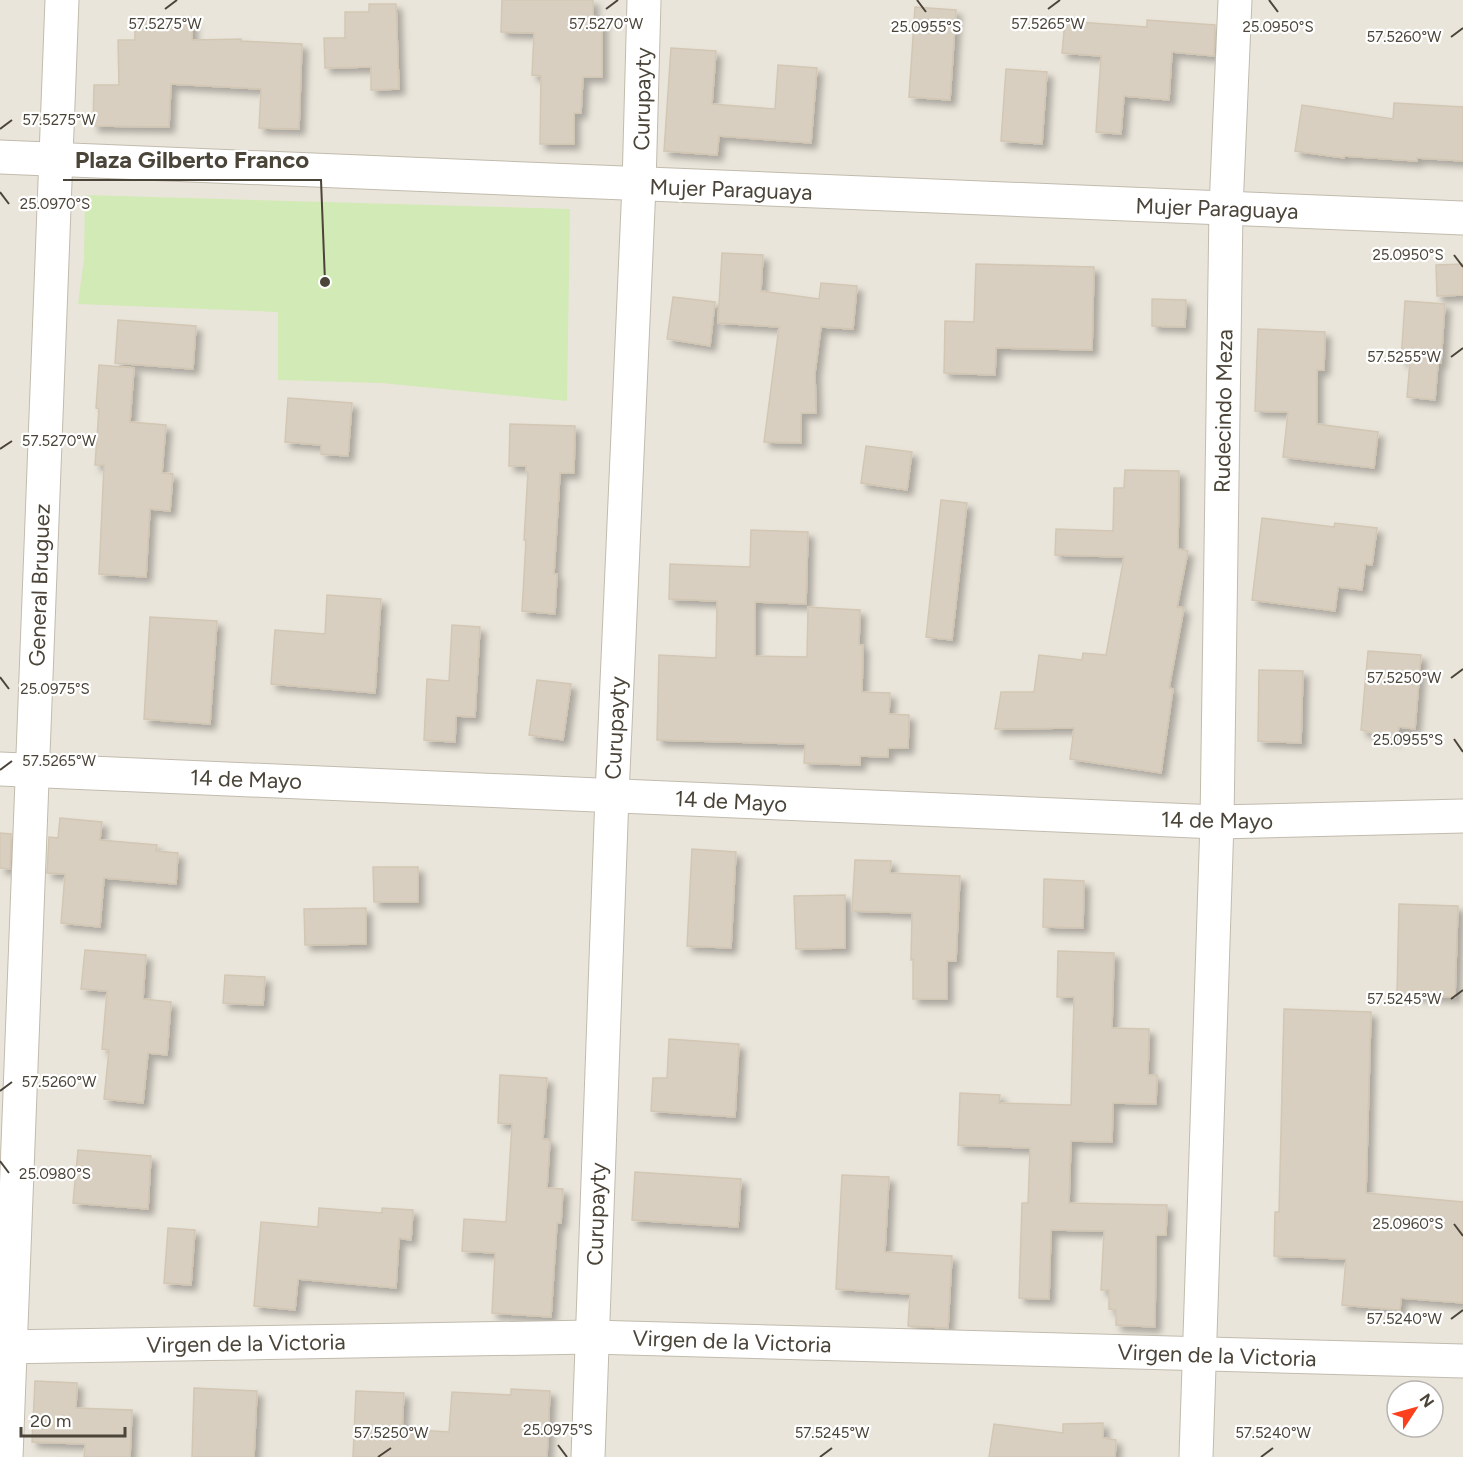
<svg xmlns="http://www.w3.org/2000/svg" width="1463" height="1457" font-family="Figtree,sans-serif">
<defs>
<filter id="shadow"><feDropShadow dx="5.5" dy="5.5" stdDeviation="3" flood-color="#0004"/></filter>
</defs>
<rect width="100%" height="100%" fill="#f6f3ec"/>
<path fill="#eae5da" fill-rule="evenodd" d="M0,0H1463V1457H0ZM1397,1391H1433V1427H1397Z"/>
<polygon fill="#d2eab5" points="85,195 570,209 567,401 381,383 278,380 278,312 78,304 84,259"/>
<g fill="#d8cfc1" stroke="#d3c7b4" stroke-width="1.5" filter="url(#shadow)">
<polygon points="502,0 593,0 593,17 602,17 602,77 583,77 581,113 574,113 574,144 540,144 541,76 532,75 534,33 501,32"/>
<polygon points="369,4 396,4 399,89 371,90 371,67 325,68 324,38 345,38 345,12 369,12"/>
<polygon points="915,7 956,10 950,100 909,97"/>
<polygon points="192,18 192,40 241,39 241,41 302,44 299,129 259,128 261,89 171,84 169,127 93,126 94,85 119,85 118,40 135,40 135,19"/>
<polygon points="1147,20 1215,25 1214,56 1172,52 1169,100 1124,96 1121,134 1096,132 1101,56 1062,53 1065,21 1147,27"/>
<polygon points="671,48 716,51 712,104 775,109 778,65 817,68 811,143 719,136 717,155 664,151"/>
<polygon points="1006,69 1047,72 1042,144 1001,141"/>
<polygon points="1394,103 1463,107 1463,161 1417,158 1417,161 1344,156 1344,158 1295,151 1302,105 1393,119"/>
<polygon points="722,253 763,255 761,291 819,299 821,283 857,286 853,329 821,327 815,373 816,413 801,413 801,443 764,442 779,327 718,323"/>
<polygon points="976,264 1094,267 1092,350 996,348 995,375 944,373 945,321 974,322"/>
<polygon points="1463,264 1463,295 1437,296 1436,265"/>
<polygon points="673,297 715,302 710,346 667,339"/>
<polygon points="1152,299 1186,300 1185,327 1152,326"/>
<polygon points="1405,301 1445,304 1441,363 1438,363 1435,400 1407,397 1410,361 1401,360"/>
<polygon points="118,320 196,326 193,369 115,363"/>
<polygon points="1258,329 1325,332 1324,370 1317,370 1317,424 1378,432 1374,468 1283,457 1288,412 1255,411"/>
<polygon points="99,365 134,368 130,422 166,425 162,473 173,474 170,511 150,509 146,577 99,574 104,465 95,465 99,409 96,408"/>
<polygon points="288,398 352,403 348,456 321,454 321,445 285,442"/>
<polygon points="510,424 575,426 574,473 560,473 554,574 557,574 555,614 522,611 526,540 524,540 528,472 526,472 526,466 509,466"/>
<polygon points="866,446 912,452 907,490 861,483"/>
<polygon points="1125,470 1179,471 1178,549 1188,551 1177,607 1184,608 1169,688 1173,689 1161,773 1070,759 1074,728 995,729 1001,692 1034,692 1039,655 1082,660 1083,653 1106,655 1124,557 1055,555 1056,529 1113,531 1114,488 1124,488"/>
<polygon points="941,500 967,503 952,640 926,637"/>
<polygon points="1262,518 1334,527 1335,523 1377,528 1372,565 1365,564 1362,590 1338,587 1335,611 1252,600"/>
<polygon points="751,530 808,532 806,604 755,602 755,656 807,657 808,607 860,610 859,645 863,645 862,692 890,693 889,714 909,715 908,748 888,748 888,757 860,756 860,765 804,763 805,744 657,740 659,655 716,658 717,601 669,599 670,564 750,567"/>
<polygon points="327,595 381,599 375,693 271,684 275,630 325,634"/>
<polygon points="150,617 217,621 210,724 144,719"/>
<polygon points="452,625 480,627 475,717 456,716 455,742 424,740 427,679 449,681"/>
<polygon points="1368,651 1421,655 1415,729 1399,727 1396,739 1361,730"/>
<polygon points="1259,670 1303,671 1301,743 1258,741"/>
<polygon points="537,680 571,684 563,740 529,735"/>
<polygon points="60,818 102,822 100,840 157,845 156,851 178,853 176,884 104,878 100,927 61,923 65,874 47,873 49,837 58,838"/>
<polygon points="0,833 11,834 10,869 0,868"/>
<polygon points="692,849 736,852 731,948 687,946"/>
<polygon points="855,860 891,861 890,873 960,876 956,961 947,961 947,999 913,999 913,959 911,960 912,913 852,911"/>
<polygon points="373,867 418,867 418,902 374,902"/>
<polygon points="1044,879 1084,881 1083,928 1043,927"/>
<polygon points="845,895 845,948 796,949 794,896"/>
<polygon points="1399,904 1458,906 1455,997 1397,995"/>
<polygon points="366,908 366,944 305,945 304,909"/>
<polygon points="85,950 146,955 143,999 171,1002 167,1055 148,1053 143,1103 104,1099 109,1050 102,1049 107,991 81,989"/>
<polygon points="1058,951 1114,953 1112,1028 1149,1029 1148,1075 1157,1075 1156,1104 1113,1103 1112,1142 1071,1141 1069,1203 1167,1205 1166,1235 1156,1235 1155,1327 1116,1325 1116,1310 1109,1309 1109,1290 1101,1290 1104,1231 1051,1230 1049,1299 1019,1298 1022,1203 1028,1203 1030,1148 958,1145 960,1093 1000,1095 999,1103 1071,1105 1074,997 1057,997"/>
<polygon points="225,975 265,977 263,1005 223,1003"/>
<polygon points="1284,1009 1371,1012 1366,1193 1463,1202 1463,1303 1401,1298 1400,1310 1342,1305 1346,1259 1274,1256 1275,1212 1279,1212"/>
<polygon points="669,1039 739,1044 735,1117 651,1111 653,1078 667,1078"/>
<polygon points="500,1075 547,1078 543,1139 550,1140 547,1188 563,1189 561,1223 557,1223 551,1317 492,1313 495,1253 462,1251 464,1219 506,1222 512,1124 498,1123"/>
<polygon points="78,1150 151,1156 148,1209 73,1203"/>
<polygon points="635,1172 741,1179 738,1227 632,1220"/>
<polygon points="842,1175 889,1177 885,1252 952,1256 948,1328 908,1326 910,1294 836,1289"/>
<polygon points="319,1208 382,1213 382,1208 413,1210 411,1240 399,1238 396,1288 298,1279 295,1310 254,1306 261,1222 318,1227"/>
<polygon points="168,1228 195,1230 191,1285 164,1283"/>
<polygon points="35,1381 77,1383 76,1408 132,1410 130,1457 84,1457 85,1444 32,1442"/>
<polygon points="194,1388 257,1391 254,1457 192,1457"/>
<polygon points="511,1389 550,1391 547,1457 353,1457 356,1391 404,1393 402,1429 449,1432 452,1392 511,1395"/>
<polygon points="1103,1423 1103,1438 1116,1440 1115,1457 989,1457 994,1424 1063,1433 1063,1424"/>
</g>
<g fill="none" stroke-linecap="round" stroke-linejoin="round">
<g stroke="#c2bbae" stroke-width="35">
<g id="minor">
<polyline points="0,157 1463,218"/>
<polyline points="0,769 1217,822 1463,816"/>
<polyline points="0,1347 591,1337 1463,1361"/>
<polyline points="6,1457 62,0"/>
<polyline points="588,1457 612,795 639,185 644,0"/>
<polyline points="1196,1457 1217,822 1226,209 1235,0"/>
</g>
</g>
<use href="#minor" stroke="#fff" stroke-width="33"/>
</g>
<path fill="none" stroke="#4b4439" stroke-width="2" d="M917,0L926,12M1269,0L1278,12M165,9L177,0M606,9L618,0M1048,9L1060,0M1451,37L1463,28M0,129L12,120M0,192L9,204M1454,255L1463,267M1451,357L1463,348M0,449L12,441M0,677L9,689M1451,678L1463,669M1454,739L1463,752M0,770L12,761M1451,999L1463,990M0,1091L12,1082M0,1161L9,1173M1454,1224L1463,1236M1451,1319L1463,1310M558,1445L567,1457M378,1457L391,1448M820,1457L832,1448M1261,1457L1273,1448"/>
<g text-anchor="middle" stroke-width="4.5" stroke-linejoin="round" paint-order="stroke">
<g font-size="22" fill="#4b4439" stroke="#fff">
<text transform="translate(642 99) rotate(-89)" y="8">Curupayty</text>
<text transform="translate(731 189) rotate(2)" y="8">Mujer Paraguaya</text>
<text transform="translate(1217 208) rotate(2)" y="8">Mujer Paraguaya</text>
<text transform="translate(1223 411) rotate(-89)" y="8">Rudecindo Meza</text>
<text transform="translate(39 585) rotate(-88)" y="8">General Bruguez</text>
<text transform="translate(615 728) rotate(-87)" y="8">Curupayty</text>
<text transform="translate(246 779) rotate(2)" y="8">14 de Mayo</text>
<text transform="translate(731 801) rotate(3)" y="8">14 de Mayo</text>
<text transform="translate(1217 820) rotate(1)" y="8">14 de Mayo</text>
<text transform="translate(596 1214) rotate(-88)" y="8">Curupayty</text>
<text transform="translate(732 1341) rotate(2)" y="8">Virgen de la Victoria</text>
<text transform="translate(246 1343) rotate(-1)" y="8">Virgen de la Victoria</text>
<text transform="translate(1217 1355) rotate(2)" y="8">Virgen de la Victoria</text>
</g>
</g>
<g font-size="15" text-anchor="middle" fill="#4b4439" stroke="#fff" stroke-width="4.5" stroke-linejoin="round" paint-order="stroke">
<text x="165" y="29">57.5275°W</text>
<text x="606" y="29">57.5270°W</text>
<text x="1048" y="29">57.5265°W</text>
<text x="926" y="32">25.0955°S</text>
<text x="1278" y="32">25.0950°S</text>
<text x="1404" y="42">57.5260°W</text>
<text x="59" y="125">57.5275°W</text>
<text x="55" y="209">25.0970°S</text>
<text x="1408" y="260">25.0950°S</text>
<text x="1404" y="362">57.5255°W</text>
<text x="59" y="446">57.5270°W</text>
<text x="1404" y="683">57.5250°W</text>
<text x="55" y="694">25.0975°S</text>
<text x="1408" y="745">25.0955°S</text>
<text x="59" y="766">57.5265°W</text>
<text x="1404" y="1004">57.5245°W</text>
<text x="59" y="1087">57.5260°W</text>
<text x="55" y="1179">25.0980°S</text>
<text x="1408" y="1229">25.0960°S</text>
<text x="1404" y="1324">57.5240°W</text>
<text x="558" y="1435">25.0975°S</text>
<text x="391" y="1438">57.5250°W</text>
<text x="832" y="1438">57.5245°W</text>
<text x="1273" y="1438">57.5240°W</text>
</g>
<path fill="none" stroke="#4b4439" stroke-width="2" d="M325 282L321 180H63"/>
<circle fill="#4b4439" stroke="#fff" stroke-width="2" cx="325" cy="282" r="6"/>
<g font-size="24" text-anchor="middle" font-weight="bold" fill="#4b4439" stroke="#fff" stroke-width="4.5" stroke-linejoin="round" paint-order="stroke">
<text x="192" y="168">Plaza Gilberto Franco</text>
</g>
<g transform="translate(1415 1409) rotate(54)"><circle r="28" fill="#ffffff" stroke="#b7b4b0" stroke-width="1.5"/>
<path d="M0-4.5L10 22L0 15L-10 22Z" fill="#fc3f1d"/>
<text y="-9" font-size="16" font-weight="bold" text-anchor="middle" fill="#4b4439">N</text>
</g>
<path d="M21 1427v9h104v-9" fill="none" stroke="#4b4439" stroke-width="3"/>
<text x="30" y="1427" font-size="18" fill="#4b4439" stroke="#ffffff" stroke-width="4.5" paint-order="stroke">20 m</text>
</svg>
